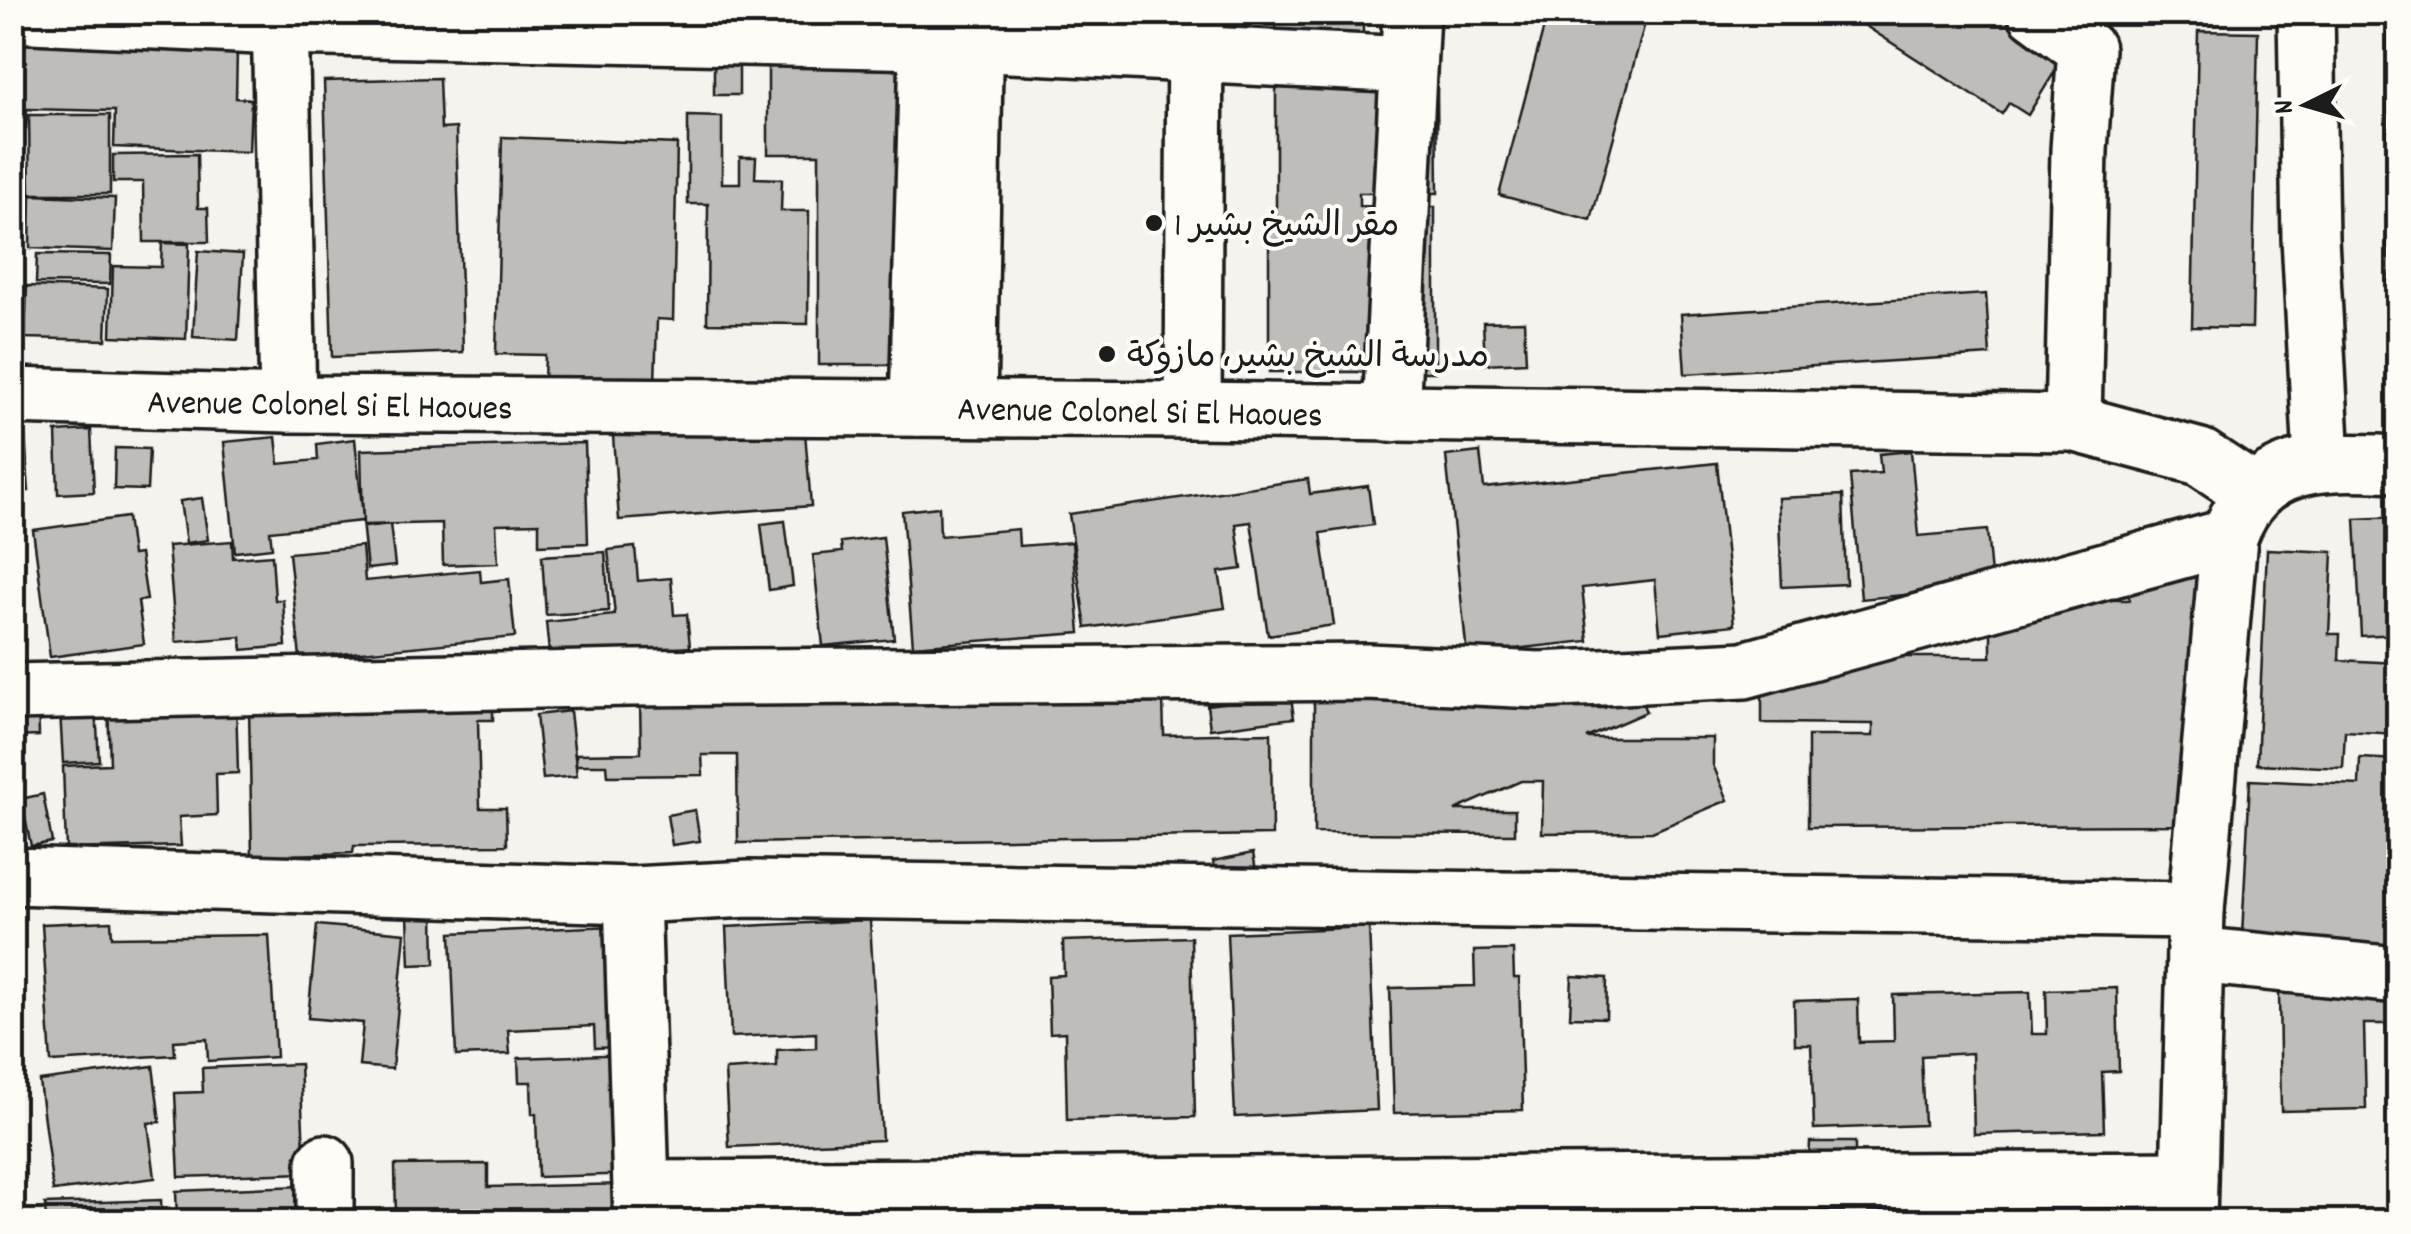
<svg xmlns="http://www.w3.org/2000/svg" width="2411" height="1234" font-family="Dekko,'Playpen Sans Arabic',sans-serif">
<rect width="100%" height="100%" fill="#f4f3ee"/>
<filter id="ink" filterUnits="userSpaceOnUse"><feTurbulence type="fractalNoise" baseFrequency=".01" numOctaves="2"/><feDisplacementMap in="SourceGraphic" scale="20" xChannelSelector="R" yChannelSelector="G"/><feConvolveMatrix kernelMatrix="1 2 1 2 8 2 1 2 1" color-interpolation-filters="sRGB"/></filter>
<g filter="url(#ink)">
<g fill="#bebdba" stroke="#1c1c1c" stroke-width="2.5">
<polygon points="1276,12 1439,12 1363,13 1363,39 1275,67"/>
<polygon points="1548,12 1648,12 1591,220 1499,195"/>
<polygon points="1844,12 1999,12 2065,55 2028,115 2009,103 2002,114"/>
<polygon points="2198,31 2258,32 2252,328 2192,327"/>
<rect x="2388" y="34" width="10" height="293"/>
<polygon points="12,42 237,50 236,98 251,99 249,152 114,147 115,111 27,109 26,128 12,127"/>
<rect x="714" y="57" width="25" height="38"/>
<polygon points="768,63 954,63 900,365 819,365 819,154 768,154"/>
<polygon points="439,78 441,129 456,128 463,352 332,357 324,81"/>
<polygon points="1276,88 1437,88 1438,193 1359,193 1359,206 1435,207 1435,372 1269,372 1269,219 1276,219"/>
<polygon points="29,115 110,115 110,194 30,194"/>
<polygon points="688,116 722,117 722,183 740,183 740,157 756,157 755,178 782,179 781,211 809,211 808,324 707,323 708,204 688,204"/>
<polygon points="502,137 677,144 673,320 657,319 655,384 544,381 545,355 496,354"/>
<polygon points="197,154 198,208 208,208 209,242 144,242 143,182 113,182 113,155"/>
<polygon points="12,185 27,186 22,296 12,296"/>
<polygon points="31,195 115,198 113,251 30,248"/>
<polygon points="162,243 189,244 186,339 111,336 113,266 161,267"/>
<polygon points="198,251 243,254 238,340 193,337"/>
<polygon points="37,254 111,255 110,284 36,283"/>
<polygon points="27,286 108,289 106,340 25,338"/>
<polygon points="1986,294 1990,355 1685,374 1681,314"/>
<polygon points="1524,321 1526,362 1485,364 1483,322"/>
<polygon points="715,428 716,438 805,432 811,506 619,520 613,436"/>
<polygon points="91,430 94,492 58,494 56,432"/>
<polygon points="25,435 29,491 22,491 24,516 12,517 12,436"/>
<polygon points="276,437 279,464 318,460 317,444 355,439 364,527 390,524 395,566 367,569 362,521 270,531 272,548 235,552 224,442"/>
<polygon points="585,443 588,543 539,545 539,523 496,524 498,563 443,565 442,523 363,525 361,450"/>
<polygon points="115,448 149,449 147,490 114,489"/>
<polygon points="1911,451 1919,536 1987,530 1992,587 1861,599 1850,475 1881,473 1879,454"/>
<polygon points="1480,452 1484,488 1717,463 1734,625 1660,633 1655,580 1582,588 1588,641 1467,654 1446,456"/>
<polygon points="1308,479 1310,494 1368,486 1373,525 1321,533 1334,625 1268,635 1251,522 1236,524 1242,569 1219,572 1225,608 1086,628 1069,514"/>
<polygon points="1843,495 1846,584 1782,587 1778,498"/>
<polygon points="202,498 208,540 186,543 180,501"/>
<polygon points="939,507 940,536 1018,529 1019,546 1072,542 1080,633 913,646 902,511"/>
<polygon points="127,517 132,555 140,554 147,600 138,601 144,644 50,657 33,530"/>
<polygon points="2398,517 2398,634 2361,636 2355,519"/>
<polygon points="785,521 793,586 769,590 761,524"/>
<polygon points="883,537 894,639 823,646 813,555 842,552 841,542"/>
<polygon points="232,541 233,558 272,555 275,600 283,600 286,646 242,650 241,637 176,642 168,546"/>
<polygon points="362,546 365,581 480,570 481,582 509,579 515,637 300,658 289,553"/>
<polygon points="635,547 638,581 671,578 674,615 687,614 690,647 550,662 546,622 615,615 608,550"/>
<polygon points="2267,549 2333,552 2329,634 2340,634 2339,660 2398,663 2398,734 2345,731 2343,768 2257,764"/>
<polygon points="605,552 609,611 546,615 542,556"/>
<polygon points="2129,564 2199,564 2198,738 2186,825 1808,827 1808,736 1873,736 1873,724 1762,723 1762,657 1991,657 1991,599 2129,600"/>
<polygon points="1314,665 1516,692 1524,708 1604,708 1639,694 1646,712 1586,738 1713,738 1713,765 1728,800 1652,832 1542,833 1543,781 1521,781 1455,810 1515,810 1515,834 1314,833"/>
<polygon points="1288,676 1294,718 1210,729 1207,705 1239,701 1236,683"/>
<polygon points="493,690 493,720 478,720 480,808 506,808 507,845 354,846 353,853 252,856 249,710"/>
<polygon points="95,691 99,761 63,763 59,693"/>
<polygon points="38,697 39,736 12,737 12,698"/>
<polygon points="236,698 238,773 216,774 217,815 179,817 181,846 66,849 63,766 110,764 108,702"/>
<polygon points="1163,699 1164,735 1271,733 1272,835 738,843 737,755 702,755 703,775 608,776 607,765 576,765 576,754 641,753 640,702"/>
<polygon points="570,711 577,776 543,779 536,715"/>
<polygon points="2360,758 2398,760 2396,962 2241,955 2250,780 2359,785"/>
<polygon points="12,782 17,782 22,828 12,829"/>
<polygon points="43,794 52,842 31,846 21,799"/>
<polygon points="695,810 700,841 672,845 667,815"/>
<polygon points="1253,853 1260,894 1220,901 1213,861"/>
<polygon points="434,915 435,964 410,965 408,916"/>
<polygon points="870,920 882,1140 729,1147 725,1070 777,1067 777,1050 816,1048 816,1033 731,1037 726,927"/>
<polygon points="111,921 112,937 269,935 276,1057 208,1061 207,1039 174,1041 175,1055 51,1062 42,924"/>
<polygon points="317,925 405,933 392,1069 359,1066 363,1023 308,1018"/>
<polygon points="638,925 643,1046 595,1048 594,1026 508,1030 510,1054 456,1056 451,933"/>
<polygon points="1369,927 1377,1110 1235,1117 1227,933"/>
<polygon points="1191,937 1195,1117 1067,1120 1065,1032 1050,1033 1048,976 1064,975 1063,941"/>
<polygon points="1513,950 1514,978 1519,978 1523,1110 1394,1113 1390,988 1475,986 1474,951"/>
<polygon points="1572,976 1607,978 1606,1018 1570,1017"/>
<polygon points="2117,988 2119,1071 2102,1072 2104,1131 1974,1134 1972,1053 1921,1056 1924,1125 1814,1129 1811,1044 1795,1044 1794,1001 1858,999 1859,1042 1894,1041 1893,995 2030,992 2032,1034 2047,1034 2046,990"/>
<polygon points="2398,991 2398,1024 2364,1024 2366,1109 2281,1111 2279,994"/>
<polygon points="632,1054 638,1174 538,1177 536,1114 532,1114 531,1082 519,1082 518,1058"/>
<polygon points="300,1064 305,1173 179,1177 175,1093 203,1092 202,1068"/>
<polygon points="153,1066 160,1122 148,1123 155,1178 53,1191 39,1081"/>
<polygon points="1810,1142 1855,1142 1855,1164 1809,1163"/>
<polygon points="488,1164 488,1187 633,1184 634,1222 354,1222 396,1220 395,1165"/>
<polygon points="303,1186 305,1222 177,1222 176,1191"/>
<polygon points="161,1200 162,1222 46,1222 45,1204"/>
<polygon points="1242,1209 1312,1209 1312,1222 1241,1222"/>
</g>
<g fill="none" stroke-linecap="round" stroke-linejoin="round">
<g stroke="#1c1c1c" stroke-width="62">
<g id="minor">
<polyline points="280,12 288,404"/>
<polyline points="2036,12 2086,49 2079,150 2073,423"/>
<polyline points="2306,12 2310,238 2322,461"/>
<polyline points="12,14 280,27 929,41 1408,65"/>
<polyline points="12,396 288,404 1193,410 2073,423 2200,457 2253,492"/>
<polyline points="918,408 929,12"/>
<polyline points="968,408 975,12"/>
<polyline points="1193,410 1195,12"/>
<polyline points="1391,414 1411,12"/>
<polyline points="12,692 629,678 1368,672 1540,680 1744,670 2229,537"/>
<polyline points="12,876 632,895 749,889 2196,910"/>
<polyline points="632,895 642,1222"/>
<polyline points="2195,955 2398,975"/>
<polyline points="644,1189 2189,1179"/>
<polyline points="325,1222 325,1163"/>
</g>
</g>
<g stroke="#1c1c1c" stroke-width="62">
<path id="major" d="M2188,1222L2196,910L2229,537C2258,455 2326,461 2398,464"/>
</g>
<use href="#minor" stroke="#fdfcf7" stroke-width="55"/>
<use href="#major" stroke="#fdfcf7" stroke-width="55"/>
</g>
</g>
<g fill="#1c1c1c" stroke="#fdfcf7" stroke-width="4">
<circle cx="1154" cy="223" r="10"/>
<circle cx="1107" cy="354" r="10"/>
</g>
<g text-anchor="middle" stroke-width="8" stroke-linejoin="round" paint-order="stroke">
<g font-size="35" fill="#1c1c1c" stroke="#fdfcf7" text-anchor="start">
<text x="1174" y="235">مقر الشيخ بشير 1</text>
<text x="1127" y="366">مدرسة الشيخ بشير، مازوكة</text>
</g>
<g font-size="35" fill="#1c1c1c" stroke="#fdfcf7">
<text transform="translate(330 403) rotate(1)" y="12">Avenue Colonel Si El Haoues</text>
<text transform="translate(1140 410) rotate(1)" y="12">Avenue Colonel Si El Haoues</text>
</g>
</g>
<rect width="2411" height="1234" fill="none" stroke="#fdfcf7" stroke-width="50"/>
<rect x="25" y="25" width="2361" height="1184" fill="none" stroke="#1c1c1c" stroke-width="4" filter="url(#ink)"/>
<g transform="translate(2306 105) rotate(265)" stroke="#fdfcf7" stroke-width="8" paint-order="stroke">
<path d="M0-8L18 38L0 25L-18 38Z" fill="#1c1c1c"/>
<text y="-15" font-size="28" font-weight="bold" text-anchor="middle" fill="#1c1c1c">N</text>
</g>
</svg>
